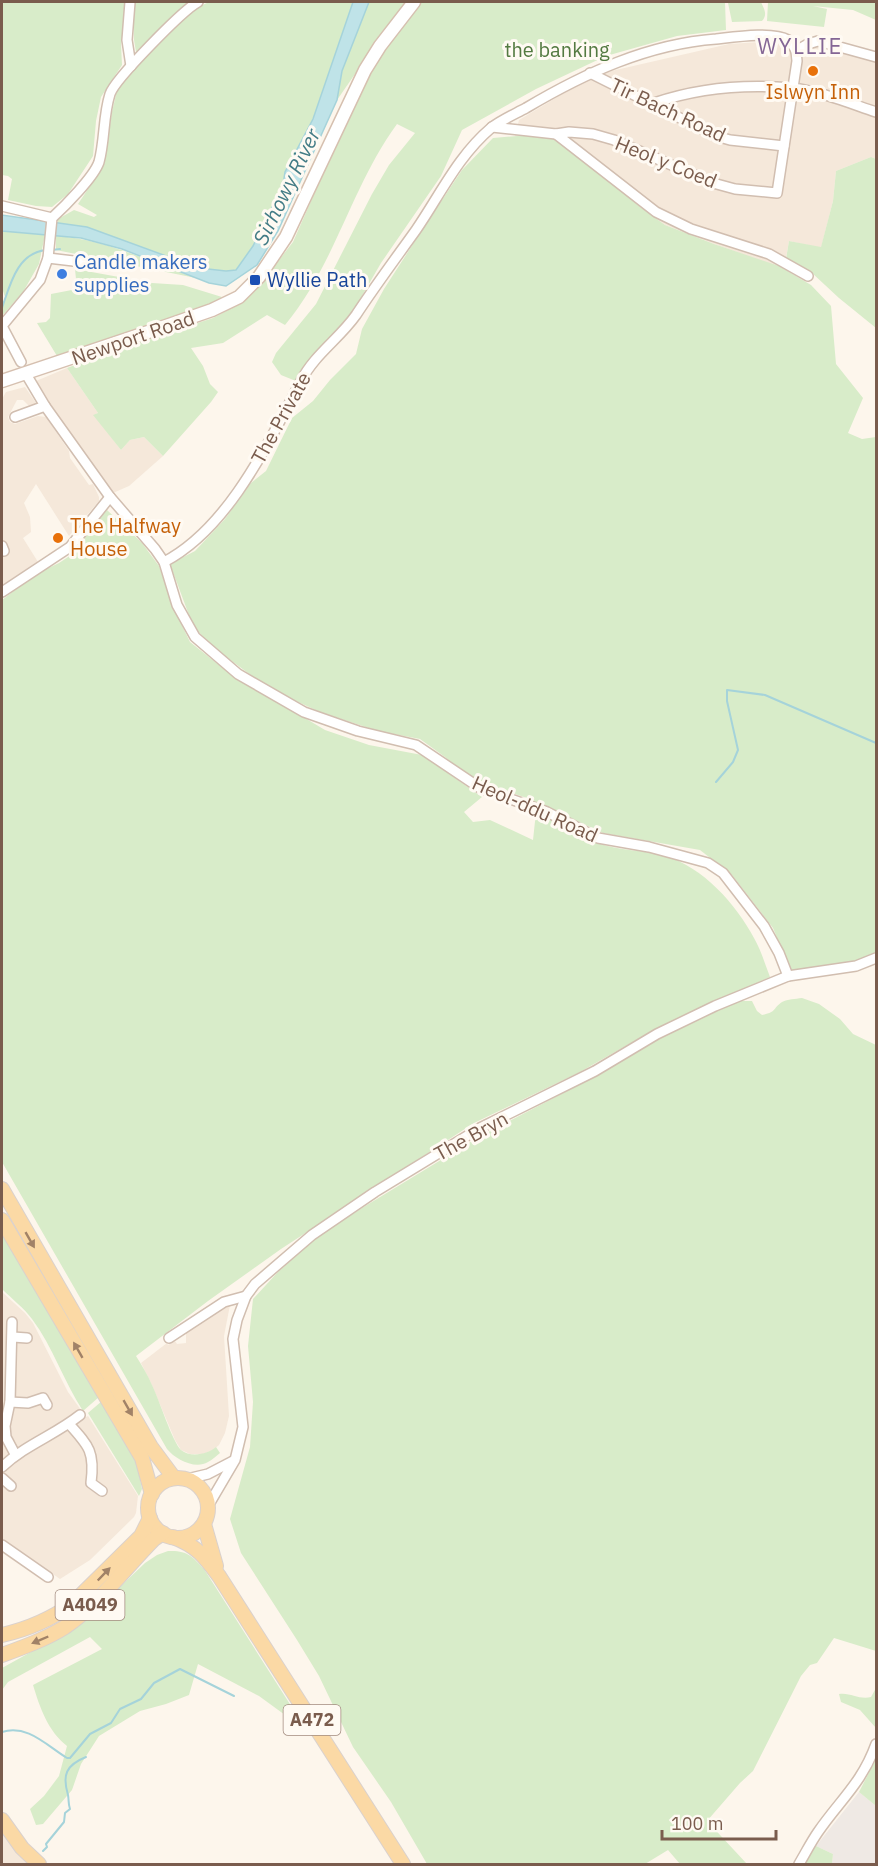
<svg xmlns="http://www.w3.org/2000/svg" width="878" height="1866" font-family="'IBM Plex Sans',sans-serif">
<rect width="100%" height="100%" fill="#fdf6ec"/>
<g fill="#f5e8da">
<polygon points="777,41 828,48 876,62 876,159 871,157 836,171 833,201 821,248 789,241 784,269 714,244 665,225 530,135 515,136 519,120 574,87 607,72 729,44"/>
<polygon points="67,368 98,413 94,415 121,450 130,440 144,437 163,456 129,486 113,493 50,405 36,381"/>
<polygon points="25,387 36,403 31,408 23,400 17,400 8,417 10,422 15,424 38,416 46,417 69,451 70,458 89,485 93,484 99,497 99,501 69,536 36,484 24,503 30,517 31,532 23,538 38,562 2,588 2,399 6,392"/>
<polygon points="2,1292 25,1313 33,1323 68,1392 86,1417 88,1416 138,1496 136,1513 134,1517 90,1560 60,1579 2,1538"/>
<polygon points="230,1305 224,1336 229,1416 225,1433 219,1445 213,1450 203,1454 190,1454 181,1450 175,1440 151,1383 141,1363 167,1343 168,1345 175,1341 177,1344 186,1343 186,1331 224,1307"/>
<polygon points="2,1832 15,1850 30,1864 2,1864"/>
</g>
<polygon fill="#efe9e4" points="859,1792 876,1806 876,1864 832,1864 833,1854 816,1846"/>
<g fill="#d8ecc9">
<polygon points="2,2 126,2 125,22 121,44 122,65 101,97 96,121 93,156 68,194 52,207 36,206 8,200 12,179 8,176 2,175"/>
<path d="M133,2H191C170,15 157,38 136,52L134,40Z"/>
<polygon points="209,2 353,2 313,119 285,172 283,185 253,246 236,270 226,271 199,268 87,227 58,223 58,219 74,210 94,217 97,215 78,204 104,165 112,112 118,86 174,26 194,9"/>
<polygon points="369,2 405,2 337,100 342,71"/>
<path d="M421,2H729H725L726,30L677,36L606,56L536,89L462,130L441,176L381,263L344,327L318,354L296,381L281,375L272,362L276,353L316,304L372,194L389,165L415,133L397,124C351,187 335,265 285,325L267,315L223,343L191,348L203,366L210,384L218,392L211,402L163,456L144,437L130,440L121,450L93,415L98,413L67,368L103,354L213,318L240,304L262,282L293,242L363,83L380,56Z"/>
<path d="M761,2C764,9 768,14 762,21L732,22L728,3Z"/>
<polygon points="765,2 876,2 876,20 853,10 813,6 827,9 824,27 767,21 768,2"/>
<polygon points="530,135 554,139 578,155 640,207 665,225 714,244 779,266 811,285 831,306 836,364 863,398 848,433 862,439 876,437 876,955 858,961 796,972 790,969 773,928 732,875 700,850 603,833 527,798 488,785 465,774 445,757 420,739 378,731 320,712 285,696 252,676 213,647 193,626 170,564 195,551 225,519 251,483 266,471 292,418 313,401 330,380 356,354 362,329 384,289 426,224 462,170 493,138"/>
<polygon points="871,157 876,159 876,328 839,298 811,272 786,259 789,241 821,247 833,201 836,171"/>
<polygon points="2,231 45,235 39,264 23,292 2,316 2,308 5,297 2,288"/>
<path d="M56,236C106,239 150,262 196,278L56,250Z"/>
<polygon points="75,269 152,283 183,285 222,297 213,303 57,356 37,323 46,322 50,318 51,294 77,289"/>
<path d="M107,510L142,543L159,566L173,607L190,642L229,673L325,730L369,745L422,755L482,797L464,812L473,822L490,820L533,840L536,812C556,822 576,836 597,843C620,851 643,850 665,856C703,867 736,904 754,938C761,950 765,964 770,977L657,1028L580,1072L474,1123L281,1249L208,1301L136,1356C142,1366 148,1375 152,1385C159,1399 172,1441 181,1450C191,1458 208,1454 216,1447L220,1453C216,1456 212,1460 208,1462C195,1470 175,1459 167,1449L2,1162V600L36,574L59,563L74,553L76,543L84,534Z"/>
<path d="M802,998L819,1004L840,1019L853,1034L876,1045V1651L834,1638L817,1663L810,1665L801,1676L753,1771L740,1783L707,1821L747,1864H680L668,1850L645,1864H427L391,1802L353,1747L319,1676L297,1640L241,1553L230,1519L250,1447L253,1402L248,1346L253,1299L277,1273L316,1238L362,1208L477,1138L573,1088L644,1046L737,1001H752L757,1011L762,1015C777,1012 772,1009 782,1002C788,999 795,999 802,998Z"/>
<path d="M2,1230L99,1397L83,1411C64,1382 53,1347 32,1319C24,1308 12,1299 2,1289Z"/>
<polygon points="102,1401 137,1464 142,1489 139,1496 88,1413"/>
<path d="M168,1551C187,1550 192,1556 204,1569L307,1731L259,1696L198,1664L189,1695L166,1704L140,1711L99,1736L81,1764L72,1790L43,1824L36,1825L30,1809L44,1796L59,1776L67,1746C48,1731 40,1708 33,1685L102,1649L90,1637L8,1682L2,1690V1668L67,1632L102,1604L145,1563L157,1555Z"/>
<path d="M876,1688V1728L860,1710L841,1702L839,1694C850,1692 859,1700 871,1697Z"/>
<polygon points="876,1759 876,1806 859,1792"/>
<polygon points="816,1846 833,1854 832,1864 804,1864"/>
</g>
<polygon fill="#bfe3e8" stroke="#a5d3da" stroke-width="1.5" points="353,2 369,2 342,71 337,100 278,231 257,265 226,286 209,283 122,249 81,238 2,231 2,215 87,227 199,268 226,271 236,270 253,246 283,185 285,172 313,119"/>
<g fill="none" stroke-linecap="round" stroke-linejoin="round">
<g stroke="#a5d3da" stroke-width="2">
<polyline points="52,250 60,249"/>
<path d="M2,308C10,285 17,253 46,250"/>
<polyline points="716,782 733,762 738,750 727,701 727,690 765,695 876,743"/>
<path d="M2,1732C27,1724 46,1745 67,1758H70L90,1734L111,1723L120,1709L141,1699L154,1683L180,1669L234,1696"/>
<path d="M43,1851L47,1847L46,1844L64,1822L65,1813L70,1809C68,1803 69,1800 68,1795C62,1775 66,1765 86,1757"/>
</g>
<g stroke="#d1beb0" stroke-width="12">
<g id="street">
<polyline points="130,2 127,40 131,66"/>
<polyline points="590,73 716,136 730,140 784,146"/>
<path d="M654,103C698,88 746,84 792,88C820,91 849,103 876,112"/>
<polyline points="492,127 556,134 569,132 593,134 614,140 713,183 735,189 777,193 797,61 796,51"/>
<polyline points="556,134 656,212 691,229 769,254 808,276"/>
<polyline points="2,206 52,218"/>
<polyline points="48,258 82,262"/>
<path d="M2,326L40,280L48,258L52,218C64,207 94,177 99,162C105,140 103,116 110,94C115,79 183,10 198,2"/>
<polyline points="2,326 21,362"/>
<polyline points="26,374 45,406 110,497 155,549 164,562 177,605 195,637 238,674 304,712 358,731 416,745 480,788 547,812 598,838 649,847 708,863 723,873 764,926 779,953 788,976"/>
<polyline points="15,417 45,406"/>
<polyline points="2,546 4,551"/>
<path d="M164,562C229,528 268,443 301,381C314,355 339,339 356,315C375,286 396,258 416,230C440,195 458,156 491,128C501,120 515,114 526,108C585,73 648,44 716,39C734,37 773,31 788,40C792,43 794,47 796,51L808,44L818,41L876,57"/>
<polyline points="2,592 70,547 110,497"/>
<polyline points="12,1322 10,1402 5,1426 6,1437 15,1454"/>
<polyline points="13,1337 27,1338"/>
<polyline points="169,1338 224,1302 246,1296"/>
<polyline points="10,1402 28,1403 43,1398 47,1405"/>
<path d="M69,1424C89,1446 95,1452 91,1483L102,1491"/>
<path d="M2,1467C25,1445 55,1435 80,1415"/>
<polyline points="2,1478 11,1486"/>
<polyline points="187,1479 208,1474 233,1461"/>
<polyline points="208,1506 235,1460 243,1427 233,1339 237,1320 246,1296 255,1284 312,1235 375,1192 480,1128 595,1071 657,1034 715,1006 788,976 856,966 876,958"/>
<polyline points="2,1545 48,1577"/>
<path d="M799,1864C805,1854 811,1842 818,1832C840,1800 862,1783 876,1744"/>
</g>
</g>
<g stroke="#d6c0b0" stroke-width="15">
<polyline id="secondary" points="2,381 166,326 212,310 239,297 259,277 286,237 365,70 380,46 414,2"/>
</g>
<g stroke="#dad1cd" stroke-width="16">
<g id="primary">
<polyline points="2,1189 151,1447 174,1478"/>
<polyline points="2,1220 142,1458 152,1494"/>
<circle cx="178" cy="1508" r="30"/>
<polyline points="204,1524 216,1566"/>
<path d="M173,1537C197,1546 205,1557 219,1576L403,1864"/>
<path d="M2,1635C28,1629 50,1620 72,1604L141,1536L150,1518"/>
<path d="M2,1655C24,1647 46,1639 65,1627C98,1605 126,1567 154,1539L163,1533"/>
<polyline points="2,1820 22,1848 39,1864"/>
</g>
</g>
<use href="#street" stroke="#fff" stroke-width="9"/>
<use href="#secondary" stroke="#fff" stroke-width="12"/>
<use href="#primary" stroke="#fbd9a5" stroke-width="14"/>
</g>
<defs><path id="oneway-solid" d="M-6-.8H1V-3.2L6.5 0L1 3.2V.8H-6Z" transform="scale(1.5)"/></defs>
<g fill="#a18267">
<use href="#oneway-solid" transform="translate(30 1240) rotate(60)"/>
<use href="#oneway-solid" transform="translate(78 1350) rotate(-120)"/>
<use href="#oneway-solid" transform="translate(128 1408) rotate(60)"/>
<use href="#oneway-solid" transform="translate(104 1574) rotate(-46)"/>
<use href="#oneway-solid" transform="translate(40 1640) rotate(157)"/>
</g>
<g fill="#e8710a" stroke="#fffaf3" stroke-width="2">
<circle cx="813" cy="71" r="6"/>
<circle cx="58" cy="538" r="6"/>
</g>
<circle fill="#3f7fe0" stroke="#fffaf3" stroke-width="2" cx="62" cy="274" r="6"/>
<rect fill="#1a4fb4" stroke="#fffaf3" stroke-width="2" x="249" y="274" width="12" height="12" rx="3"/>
<g text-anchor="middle" stroke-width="6" stroke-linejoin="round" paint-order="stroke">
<g fill="#fffaf3" stroke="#a28b7f" stroke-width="1.5">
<rect x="55.5" y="1590" width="69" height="30" rx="4.5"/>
<rect x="283.5" y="1705" width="57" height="30" rx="4.5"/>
</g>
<g font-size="18" font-weight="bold" fill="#7a5c4d">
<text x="90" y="1611">A4049</text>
<text x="312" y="1726">A472</text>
</g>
<g font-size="20" fill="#537a41" stroke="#fffaf3">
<text x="557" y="57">the banking</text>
</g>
<g font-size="20" fill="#c56008" stroke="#fffaf3">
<text x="813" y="99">Islwyn Inn</text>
<text x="70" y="533" text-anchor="start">The Halfway<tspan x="70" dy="23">House</tspan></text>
</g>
<g font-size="20" fill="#7a5c4d" stroke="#fffaf3">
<text transform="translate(668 110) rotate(25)" y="7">Tir Bach Road</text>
<text transform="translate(666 162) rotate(22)" y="7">Heol y Coed</text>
<text transform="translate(133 338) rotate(-19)" y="7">Newport Road</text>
<text transform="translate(281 418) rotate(-61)" y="7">The Private</text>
<text transform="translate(535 809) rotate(24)" y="7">Heol-ddu Road</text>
<text transform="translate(471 1136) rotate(-29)" y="7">The Bryn</text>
</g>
<g font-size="20" fill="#366cbe" stroke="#fffaf3" text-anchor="start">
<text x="74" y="269">Candle makers<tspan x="74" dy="23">supplies</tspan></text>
</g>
<g font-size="20" fill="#164399" stroke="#fffaf3" text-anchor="start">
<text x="267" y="287">Wyllie Path</text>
</g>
<g font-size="21" font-style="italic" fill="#437c86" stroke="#fffaf3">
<text transform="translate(287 187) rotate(-64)" y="7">Sirhowy River</text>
</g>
<g font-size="22" letter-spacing="1.5" fill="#846695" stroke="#fffaf3">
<text x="800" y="54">WYLLIE</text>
</g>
</g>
<rect width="878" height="1866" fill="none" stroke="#7a5c4d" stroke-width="6"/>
<path d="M662 1830v9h114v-9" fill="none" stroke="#7a5c4d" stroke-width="3"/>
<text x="671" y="1830" font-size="18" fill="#7a5c4d" stroke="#fffaf3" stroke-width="4.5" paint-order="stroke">100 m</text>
</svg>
